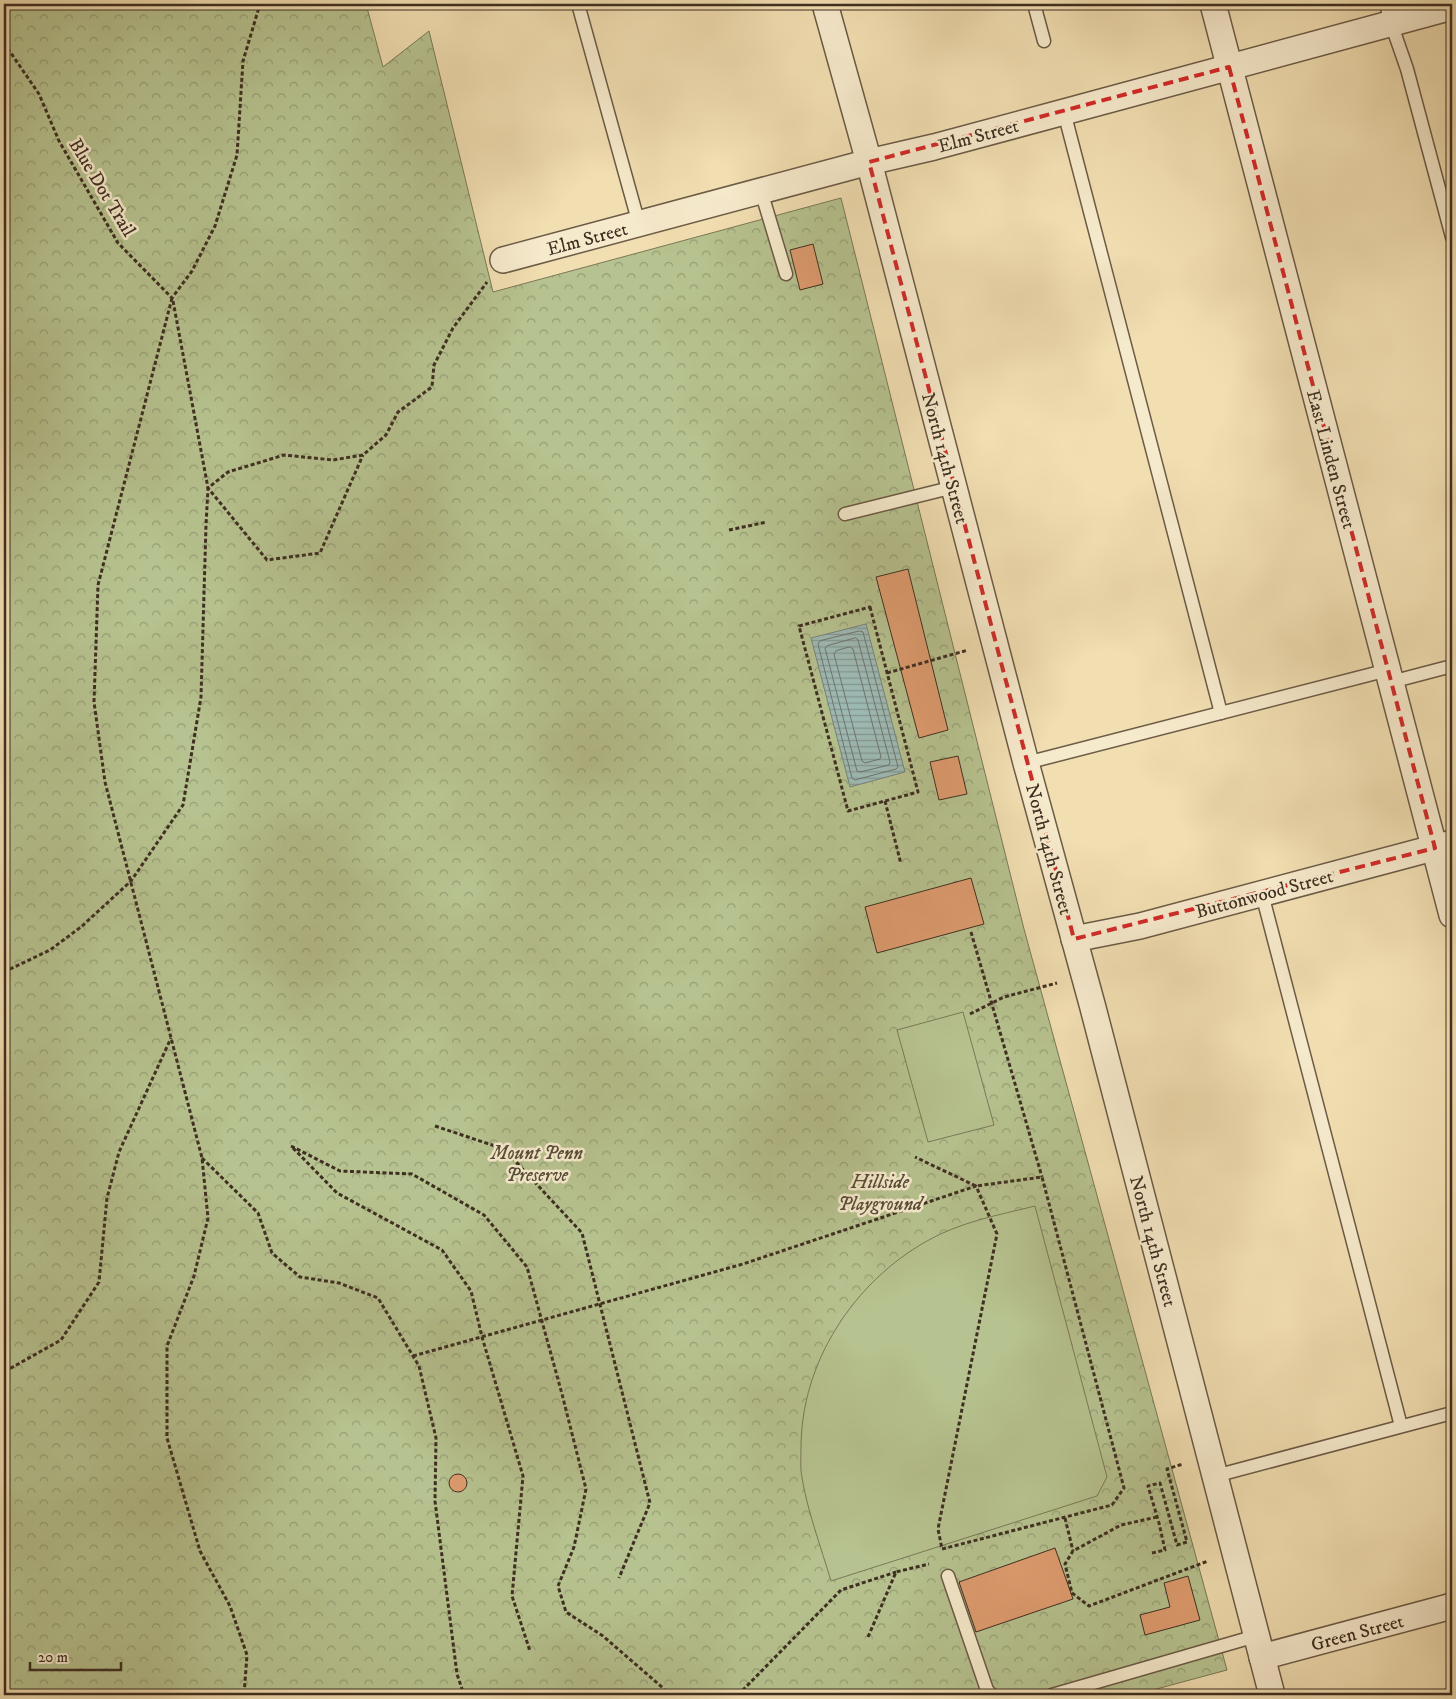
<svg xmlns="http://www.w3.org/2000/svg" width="1456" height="1699" font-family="'IM FELL DW Pica',serif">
<defs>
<pattern id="park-crowns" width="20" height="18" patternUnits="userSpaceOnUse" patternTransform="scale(1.25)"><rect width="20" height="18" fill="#b6c28f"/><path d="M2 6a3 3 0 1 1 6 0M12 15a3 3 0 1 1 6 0" fill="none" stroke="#959e74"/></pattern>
<pattern id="water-rules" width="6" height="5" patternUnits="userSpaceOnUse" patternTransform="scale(1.25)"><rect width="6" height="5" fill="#9ebab5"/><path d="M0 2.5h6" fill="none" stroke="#829893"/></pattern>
</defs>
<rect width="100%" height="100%" fill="#f1deb1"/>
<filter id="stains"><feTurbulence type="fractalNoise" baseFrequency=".004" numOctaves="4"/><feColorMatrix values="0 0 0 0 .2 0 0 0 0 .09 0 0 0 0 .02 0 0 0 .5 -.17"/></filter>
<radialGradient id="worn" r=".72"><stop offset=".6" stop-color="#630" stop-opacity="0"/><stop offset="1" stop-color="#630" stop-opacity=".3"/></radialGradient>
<polygon fill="url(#park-crowns)" stroke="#7a7858" points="4,4 366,4 383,67 429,31 493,292 841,198 1024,929 1227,1670 1134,1695 4,1695"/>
<g fill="#b6c28f" stroke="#7a7858">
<polygon points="963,1012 994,1125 928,1142 897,1030"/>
<path d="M1035,1206L1107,1477L1097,1496L831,1581C821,1547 808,1513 802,1478C800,1469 801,1458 801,1448C801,1362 854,1282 927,1241C960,1222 999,1215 1035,1206Z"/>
</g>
<polygon fill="url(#water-rules)" stroke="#78827a" points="866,624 905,772 850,787 811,638"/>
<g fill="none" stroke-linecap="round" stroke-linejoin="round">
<g stroke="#6e746c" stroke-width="1">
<polygon points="860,631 863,632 898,767 896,769 855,780 852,778 818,644 820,641"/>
<polygon points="856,638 858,640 890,762 889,765 860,772 857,771 825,648 827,646"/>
<polygon points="850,647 853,649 881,757 880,759 865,763 862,761 834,654 836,651"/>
</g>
</g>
<g fill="#de9c6f" stroke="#3f2f22">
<polygon points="813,244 823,284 800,290 790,250"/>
<polygon points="908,569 948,730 919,738 876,577"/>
<polygon points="958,756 967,794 939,800 930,762"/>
<polygon points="971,878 984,924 877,953 865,907"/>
<circle cx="458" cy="1483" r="9"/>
<polygon points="1055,1548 1073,1599 976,1632 959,1582"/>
<polygon points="1188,1576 1200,1620 1145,1635 1140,1615 1170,1607 1164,1583"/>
</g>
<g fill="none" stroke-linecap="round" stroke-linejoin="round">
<g stroke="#6c5b46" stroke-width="15">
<g id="service">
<polyline points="578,4 639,224"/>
<polyline points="1034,4 1044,41"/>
<polyline points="1386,4 1391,23 1407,69 1452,237"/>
<polyline points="1064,112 1221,713"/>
<polyline points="761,191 786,274"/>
<polyline points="845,514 954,487"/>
<polyline points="1391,682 1452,666"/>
<polyline points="1026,763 1388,670"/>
<polyline points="1262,894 1401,1426"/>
<polyline points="1215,1476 1452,1413"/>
<polyline points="948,1576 987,1690 992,1695"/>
<polyline points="1052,1695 1256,1636"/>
</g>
</g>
<g stroke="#6c5b46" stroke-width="28">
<g id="minor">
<polyline points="825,4 869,162 1026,763 1092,1004 1272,1695"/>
<polyline points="1213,4 1452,915"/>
<polyline points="503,260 869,162 934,147 1064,112 1452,7"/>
<polyline points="1074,939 1140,926 1452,843"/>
<polyline points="1262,1657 1452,1606"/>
</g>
</g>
<g stroke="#3f2f22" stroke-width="3" stroke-dasharray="4 2.5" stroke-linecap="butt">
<polyline points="4,43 39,94 59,141 118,243 172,298 192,271 215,226 237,155 243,61 260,4"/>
<polyline points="172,298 98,585 94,702 105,782 202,1158 208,1218 194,1276 167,1346 167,1438 200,1551 230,1606 247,1655 244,1695"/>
<polyline points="173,301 208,488 267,560 320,553 363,455"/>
<polyline points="729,530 767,522"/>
<polygon points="870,607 918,792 848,811 799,626"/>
<polyline points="887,673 968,650"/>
<polyline points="885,801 901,864"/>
<polyline points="971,932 1042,1177"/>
<polyline points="4,972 50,950 81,927 131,881 183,805 201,697 206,525 208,488 228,472 284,455 333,460 363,455 386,435 398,412 432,387 434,365 453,328 487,282"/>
<polyline points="970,1014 1004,997 1057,983"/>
<polyline points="435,1126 504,1149 582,1233 650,1503 619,1578"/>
<polyline points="291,1146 340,1171 412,1174 484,1215 527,1267 562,1394 586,1489 574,1547 558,1586 566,1612 603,1636 663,1688 668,1695"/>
<polyline points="293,1148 337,1193 442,1250 471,1291 482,1337 523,1476 512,1596 530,1651"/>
<polyline points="202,1158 258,1213 272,1253 300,1277 339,1283 378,1298 419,1366 436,1438 435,1501 457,1674 464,1695"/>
<polyline points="413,1356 743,1264 976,1186 997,1234 938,1529 942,1549 1112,1505 1124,1488 1042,1177 976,1186 915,1157"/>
<polyline points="4,1370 11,1368 61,1340 99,1282 107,1198 119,1152 171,1038"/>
<polyline points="1157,1517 1121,1525 1073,1551 1065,1564 1072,1593 1089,1606 1208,1561"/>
<polyline points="1065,1518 1073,1551"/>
<polyline points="1152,1553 1165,1550 1159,1523 1148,1486 1160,1483 1177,1545 1187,1542 1167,1469 1183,1464"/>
<polyline points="868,1637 896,1572 929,1564"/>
<polyline points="738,1695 841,1590 896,1572"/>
</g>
<use href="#service" stroke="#f6eacc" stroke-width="12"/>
<use href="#minor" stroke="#f6eacc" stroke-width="25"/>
</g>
<path fill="none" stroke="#d62828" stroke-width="4" stroke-dasharray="10 6" stroke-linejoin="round" d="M1229,67L1435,848L1074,939L869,162Z"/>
<g text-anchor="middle" stroke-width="5" stroke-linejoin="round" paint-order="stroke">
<g font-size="19" fill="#3f2f22" stroke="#f6eacc">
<text transform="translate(978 135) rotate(-15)" y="7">Elm Street</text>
<text transform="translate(103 187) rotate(59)" y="7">Blue Dot Trail</text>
<text transform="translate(587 238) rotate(-15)" y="7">Elm Street</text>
<text transform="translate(946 458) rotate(75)" y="7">North 14th Street</text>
<text transform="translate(1332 459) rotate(75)" y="7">East Linden Street</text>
<text transform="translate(1050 849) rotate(75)" y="7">North 14th Street</text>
<text transform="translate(1264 893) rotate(-15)" y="7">Buttonwood Street</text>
<text transform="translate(1154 1241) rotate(75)" y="7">North 14th Street</text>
<text transform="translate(1357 1632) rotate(-15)" y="7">Green Street</text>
</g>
<g font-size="19" font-style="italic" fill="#574c38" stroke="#f6eacc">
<text x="537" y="1159">Mount Penn<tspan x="537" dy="22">Preserve</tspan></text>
<text x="880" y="1188">Hillside<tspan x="880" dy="22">Playground</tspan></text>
</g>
</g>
<rect width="1456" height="1699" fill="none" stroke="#f1deb1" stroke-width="20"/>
<rect x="5" y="5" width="1446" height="1689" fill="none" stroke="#3f2f22" stroke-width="2.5"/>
<rect x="10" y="10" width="1436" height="1679" fill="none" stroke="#3f2f22"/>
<path d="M30 1662v8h91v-8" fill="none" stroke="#3f2f22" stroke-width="2.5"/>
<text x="38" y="1662" font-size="15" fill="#3f2f22" stroke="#f6eacc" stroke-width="4" paint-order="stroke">20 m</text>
<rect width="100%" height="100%" filter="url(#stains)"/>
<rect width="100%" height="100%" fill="url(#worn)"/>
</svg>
